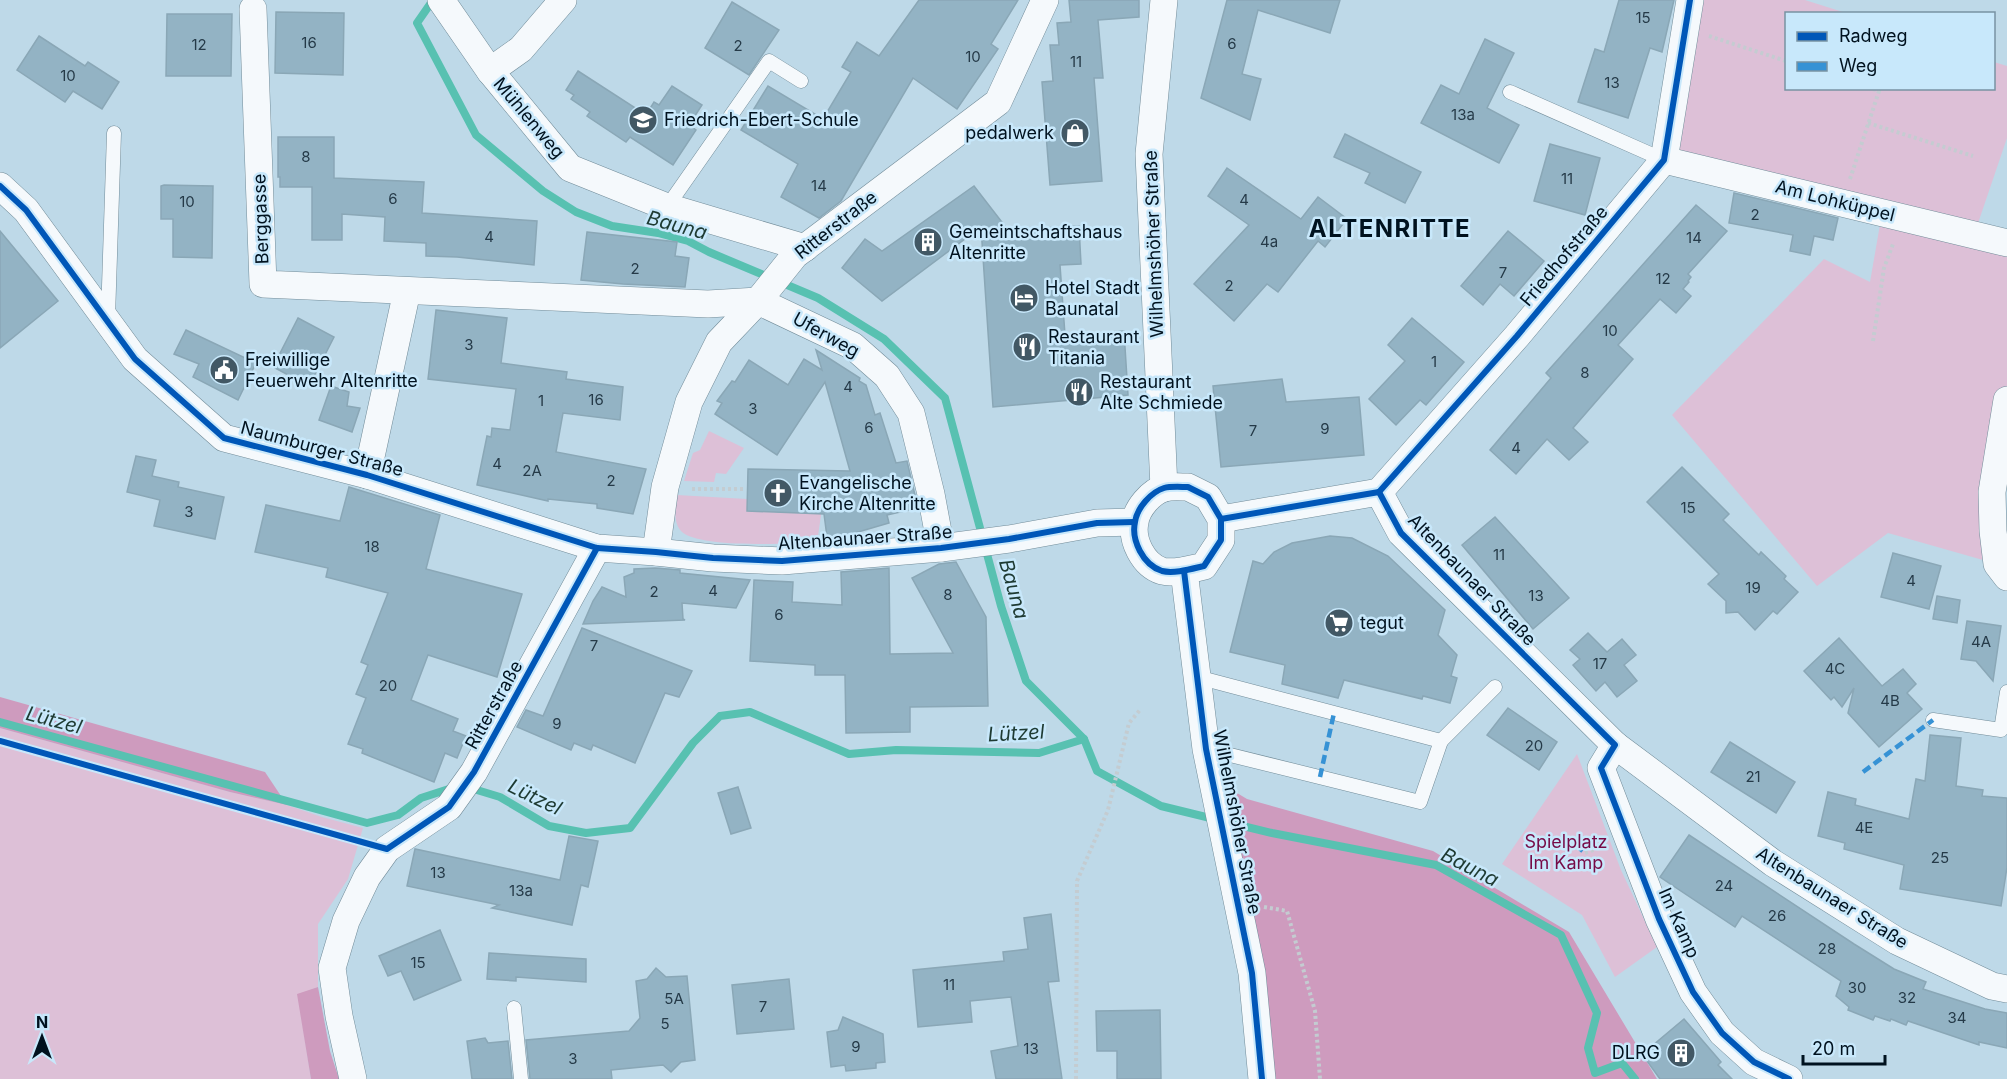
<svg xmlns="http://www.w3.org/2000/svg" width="2007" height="1079" font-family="Inter,sans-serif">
<rect width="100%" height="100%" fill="#bed9e8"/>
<g fill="#ddc0d7">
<polygon points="1690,0 1805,0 1846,13 1786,14 1786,88 1994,88 1994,62 2007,66 2007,138 1974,235 2007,243 2007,400 1997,564 1888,533 1817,586 1672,415 1824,259 1870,282 1882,213 1664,160"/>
<polygon points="709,431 744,448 726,474 716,473 714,482 684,481 693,453 700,450"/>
<path d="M677,495L747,499V511L797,513L822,508L817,543C790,543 698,549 681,531C673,522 675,506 677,495Z"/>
<polygon points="0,728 230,792 287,805 322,817 363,828 348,879 318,924 318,987 298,995 311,1079 0,1079"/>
<polygon points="1577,754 1621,870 1657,947 1615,977 1582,915 1502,864"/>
</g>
<g fill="#ce9bbe">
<polygon points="0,697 265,772 287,805 230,792 0,728"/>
<polygon points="1212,778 1247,799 1433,851 1569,932 1657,1079 1262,1079"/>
<polygon points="318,987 330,1051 339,1079 311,1079 297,994"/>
</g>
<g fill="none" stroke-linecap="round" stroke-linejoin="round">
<g stroke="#58c1b1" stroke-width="8">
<polyline points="433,0 417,23 476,135 543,191 576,212 612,226 658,233 688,241 709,252 818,298 884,339 945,398 1001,606 1026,681 1084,739 1097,771 1161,806 1272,833 1436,865 1561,935 1597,1013 1588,1048 1595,1073 1622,1063 1635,1079"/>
<polyline points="0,722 367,823 398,815 421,798 455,787"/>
<polyline points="467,787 500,797 549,826 586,833 630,828 693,743 720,716 750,712 849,754 896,750 1039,753 1084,739"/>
</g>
</g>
<g fill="#93b3c4" stroke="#8aa7b6" stroke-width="1.5">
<polygon points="919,0 1018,0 991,44 998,49 957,109 913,78 841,201 819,218 781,197 798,164 741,130 768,86 823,119 851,72 842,67 857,42 879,56"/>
<polygon points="1069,0 1139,0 1139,17 1098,20 1103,78 1094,78 1102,181 1050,185 1042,82 1053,81 1050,45 1059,45 1057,23 1071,22"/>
<polygon points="1227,0 1340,0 1330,33 1258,10 1242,74 1261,79 1250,120 1201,98"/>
<polygon points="1619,0 1674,0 1662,52 1650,48 1628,118 1578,102 1595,49 1604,52"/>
<polygon points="732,2 779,30 749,75 705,48"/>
<polygon points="276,12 344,13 343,75 275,73"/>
<polygon points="167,14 232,14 231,76 166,76"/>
<polygon points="39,36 85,66 88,62 119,82 102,109 73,91 65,102 17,70"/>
<polygon points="1485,39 1514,53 1487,108 1519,125 1499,163 1421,123 1441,85 1459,94"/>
<polygon points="578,71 646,115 654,102 659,105 672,86 702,105 689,125 696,130 673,165 630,137 626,142 587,116 590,112 571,99 574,95 566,90"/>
<polygon points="1345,134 1421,172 1405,203 1365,183 1370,173 1334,157"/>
<polygon points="278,137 334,137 334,178 424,182 422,213 537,221 534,265 457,257 426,256 426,243 384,241 385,217 342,214 342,240 312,240 312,187 280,187 280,177 278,177"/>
<polygon points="1550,144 1600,158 1585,215 1534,201"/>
<polygon points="1227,168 1301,219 1318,197 1347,219 1325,247 1318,241 1278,292 1267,284 1234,321 1194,284 1249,225 1208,196"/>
<polygon points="164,185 213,186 212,258 173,257 173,219 161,219 161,186"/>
<polygon points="974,186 1008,230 1079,226 1081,264 1060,265 1065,335 1124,331 1128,395 993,407 981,227 882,301 842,268 865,239 882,251"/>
<polygon points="1734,193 1838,218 1833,240 1814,236 1810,255 1790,251 1793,235 1729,223"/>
<polygon points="1696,205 1727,231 1688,274 1691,277 1688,281 1689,282 1683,289 1691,296 1676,313 1660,299 1618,345 1633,359 1573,428 1588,442 1569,460 1547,439 1516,474 1490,450 1551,378 1546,373"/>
<polygon points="0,231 58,301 0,348"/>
<polygon points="1508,231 1544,261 1514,296 1500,284 1483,305 1461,286"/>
<polygon points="587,232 677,242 675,256 689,258 685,287 623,284 581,280"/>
<polygon points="436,310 507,318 501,363 567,372 566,379 623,387 620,420 563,413 556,452 646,469 633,514 597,508 597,504 548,499 548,501 477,485 487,436 491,437 492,428 510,430 516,389 428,379"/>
<polygon points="298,318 334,337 309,386 273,367"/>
<polygon points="1412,318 1464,362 1426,405 1420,400 1396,425 1369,399 1405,361 1388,345"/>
<polygon points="186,330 256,363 238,400 193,377 199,364 174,354"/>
<polygon points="816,350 860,378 859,381 866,385 875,415 880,413 896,463 907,461 918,508 887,515 889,523 841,537 841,535 827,537 824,514 747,511 748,469 850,471 825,382 777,455 715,414 722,403 717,401 732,381 735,382 749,360 788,385 804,359 822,370"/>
<polygon points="1282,379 1286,402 1359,397 1364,455 1221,467 1213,386"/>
<polygon points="331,386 349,392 347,406 360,408 352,432 319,420"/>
<polygon points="136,456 156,460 152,476 179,482 178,487 224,497 215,539 154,526 160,500 127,492"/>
<polygon points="1682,467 1729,514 1723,520 1759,555 1761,552 1786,576 1784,579 1798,592 1777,614 1773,611 1755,630 1738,612 1726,613 1726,601 1708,584 1719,574 1647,502"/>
<polygon points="349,487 440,515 426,569 522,594 497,677 428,655 411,700 458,719 453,731 466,736 457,758 445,753 434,782 362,753 363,749 348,744 366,698 356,694 368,665 361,662 388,593 326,577 328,568 255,552 266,505 340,521"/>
<polygon points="1495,517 1569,598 1533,629 1462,545"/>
<polygon points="1330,536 1352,538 1388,556 1445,610 1438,635 1457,655 1451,676 1457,678 1450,703 1423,696 1422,699 1344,680 1338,698 1282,684 1285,665 1230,652 1253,561 1263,564 1274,552 1292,543"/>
<polygon points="1893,553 1941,566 1929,609 1881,597"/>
<polygon points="956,562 986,617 988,706 910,707 910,732 846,733 845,675 815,675 815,665 750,661 754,580 793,582 792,602 842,605 841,572 889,568 890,654 953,653 912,578 939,564"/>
<polygon points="655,568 680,570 680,573 750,580 736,608 682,603 683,619 685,620 583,624 593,601 602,587 626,597 624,577 634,573 634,569"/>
<polygon points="1937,596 1960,600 1957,623 1933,619"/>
<polygon points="1967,621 2001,626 1993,681 1976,661 1961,659"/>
<polygon points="582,628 692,671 679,697 665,693 635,763 593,745 591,750 574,743 571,750 517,727 526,710 543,716"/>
<polygon points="1588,633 1607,652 1622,639 1636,655 1624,665 1637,681 1617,697 1605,682 1596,691 1573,665 1580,659 1570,650"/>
<polygon points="1839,638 1882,686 1903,669 1916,684 1907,693 1922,709 1879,747 1848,713 1854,688 1842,707 1834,697 1831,700 1804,671"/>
<polygon points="1508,708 1557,742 1539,770 1487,735"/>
<polygon points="1930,735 1961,738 1956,786 1983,790 1982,796 2007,798 2007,867 2001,906 1900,889 1904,865 1844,849 1845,843 1818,836 1828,792 1856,799 1855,805 1909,819 1916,779 1925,781"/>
<polygon points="1730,742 1795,782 1776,813 1711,772"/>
<polygon points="738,787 751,828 731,834 718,793"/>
<polygon points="1689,835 1854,944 1894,969 1926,982 1923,989 1985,1009 2007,1013 2007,1048 1979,1042 1979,1045 1908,1021 1906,1025 1891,1019 1890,1021 1875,1016 1873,1020 1848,1010 1849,1007 1836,996 1841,981 1742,916 1735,927 1660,877"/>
<polygon points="569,836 598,841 588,887 581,885 572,925 492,908 499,905 407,886 415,849 560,880"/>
<polygon points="1051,914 1059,981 1048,982 1062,1079 996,1079 991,1051 1018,1046 1011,997 970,1001 972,1022 918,1027 913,970 1004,961 1003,952 1028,949 1024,918"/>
<polygon points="440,930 461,980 414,1000 401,971 388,976 379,956"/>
<polygon points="489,953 586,959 586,982 516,977 516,981 487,979"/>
<polygon points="656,968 666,977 687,976 695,1060 681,1062 671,1072 663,1065 611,1070 612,1079 530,1079 526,1040 629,1031 640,1018 636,981 647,979"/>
<polygon points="789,979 794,1029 737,1034 732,985"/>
<polygon points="1160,1010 1161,1079 1117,1079 1117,1051 1097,1051 1096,1011"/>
<polygon points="843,1017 883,1034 885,1062 876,1063 876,1068 846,1071 845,1065 831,1067 827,1032 838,1030"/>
<polygon points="1684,1019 1721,1062 1718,1065 1732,1079 1660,1079 1644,1057 1655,1048 1652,1046"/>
<polygon points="485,1038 488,1043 508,1041 512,1079 472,1079 467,1041"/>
</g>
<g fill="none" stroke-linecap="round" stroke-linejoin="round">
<g stroke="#728c99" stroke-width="15">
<g id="service">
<polyline points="1510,92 1664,160"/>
<polyline points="667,207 769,61 801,81"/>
<polyline points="108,317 114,133"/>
<polyline points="1197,677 1441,741 1420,802 1206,749"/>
<polyline points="1933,720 2001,730 2007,692"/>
<polyline points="1441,741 1495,687"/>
<polyline points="514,1008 521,1079"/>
</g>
</g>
<g stroke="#728c99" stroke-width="28">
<g id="minor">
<polyline points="441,0 490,71"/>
<polyline points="563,0 521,49 490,71 570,168 667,207 805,248"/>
<polyline points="253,9 263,284 708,304 758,301 853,346 887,376 911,413 931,494 941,548"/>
<polyline points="1664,160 2007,243"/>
<polyline points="0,186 26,210 135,359 224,438 367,475 597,548 656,552 713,558 782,561 941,548 1009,539 1097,523 1134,522"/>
<polyline points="2007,400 1992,492 1993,531 1997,564 2007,577"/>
<polyline points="367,475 407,291"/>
<path d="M1188,487L1208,497L1221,519V540L1204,566C1191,569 1174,574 1162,571C1143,565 1131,540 1135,522C1137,508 1151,492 1164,488C1171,486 1181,487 1188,487Z"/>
<polyline points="1164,488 1149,154 1164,0"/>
<polyline points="1379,492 1401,533 1615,745 1773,863 1897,941 1992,986 2007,989"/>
<polyline points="1379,492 1517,336 1664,160 1690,0"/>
<polyline points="1221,519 1379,492"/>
<polyline points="656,552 665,487 689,402 719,342 758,301 795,255 998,102 1045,0"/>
<polyline points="1184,571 1206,749 1252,973 1262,1079"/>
<polyline points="1615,745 1601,768 1659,919 1693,992 1722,1033 1754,1062 1789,1079"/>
<polyline points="353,1079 339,1016 332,968 346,921 367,877 387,849 449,807 474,772 597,548"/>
</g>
</g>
<g stroke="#c4ccd1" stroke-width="4" stroke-dasharray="3 3" stroke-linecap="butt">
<polyline points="1709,36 1786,61"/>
<polyline points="1868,123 1973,156"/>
<polyline points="1850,179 1879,91 1870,88"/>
<polyline points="1873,341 1884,268 1893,244"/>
<polyline points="692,489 746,489"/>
<polyline points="1585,853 1604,846"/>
<polyline points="1264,907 1287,911 1315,1011 1320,1079"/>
<polyline points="1076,1079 1077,881 1108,810 1129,723 1140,710"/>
</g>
<use href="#service" stroke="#f5f9fc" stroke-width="14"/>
<use href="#minor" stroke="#f5f9fc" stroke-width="27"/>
<g stroke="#3692d5" stroke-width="4.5" stroke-dasharray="9 4.5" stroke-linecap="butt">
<polyline points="1863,772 1933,720"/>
<polyline points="1320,777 1334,713"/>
<polyline points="1576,845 1585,853"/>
</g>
<g stroke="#c8e8fb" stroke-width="10">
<g id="cycleway">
<polyline points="0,186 26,210 135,359 224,438 367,475 597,548 656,552 713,558 782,561 941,548 1009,539 1097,523 1134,522"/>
<path d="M1188,487L1208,497L1221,519V540L1204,566C1191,569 1174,574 1162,571C1143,565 1131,540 1135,522C1137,508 1151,492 1164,488C1171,486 1181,487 1188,487Z"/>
<polyline points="1379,492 1401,533 1615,745 1601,768 1659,919 1693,992 1722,1033 1754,1062 1789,1079"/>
<polyline points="1379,492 1517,336 1664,160 1690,0"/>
<polyline points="1221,519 1379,492"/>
<polyline points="1184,571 1206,749 1252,973 1262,1079"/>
<polyline points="0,741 387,849 449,807 474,772 597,548"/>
</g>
</g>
<use href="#cycleway" stroke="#0057b8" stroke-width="6"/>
</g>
<defs>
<g id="school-disc" transform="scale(1.5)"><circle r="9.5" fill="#425865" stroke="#c8e8fb"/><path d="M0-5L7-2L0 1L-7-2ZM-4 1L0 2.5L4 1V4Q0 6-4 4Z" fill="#fff"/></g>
<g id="shop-disc" transform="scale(1.5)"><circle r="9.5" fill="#425865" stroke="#c8e8fb"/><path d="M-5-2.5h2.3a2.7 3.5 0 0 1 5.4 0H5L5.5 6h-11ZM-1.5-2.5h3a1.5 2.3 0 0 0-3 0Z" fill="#fff"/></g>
<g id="building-disc" transform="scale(1.5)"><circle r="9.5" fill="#425865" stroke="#c8e8fb"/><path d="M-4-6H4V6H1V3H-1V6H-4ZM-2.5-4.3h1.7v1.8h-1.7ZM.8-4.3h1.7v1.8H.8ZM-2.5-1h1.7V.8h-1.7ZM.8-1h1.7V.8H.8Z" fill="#fff"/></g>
<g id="hotel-disc" transform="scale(1.5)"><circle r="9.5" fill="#425865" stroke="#c8e8fb"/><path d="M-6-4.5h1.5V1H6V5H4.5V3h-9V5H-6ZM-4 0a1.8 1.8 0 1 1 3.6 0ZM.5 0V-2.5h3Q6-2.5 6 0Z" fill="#fff"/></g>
<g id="restaurant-disc" transform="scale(1.5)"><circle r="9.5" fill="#425865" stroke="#c8e8fb"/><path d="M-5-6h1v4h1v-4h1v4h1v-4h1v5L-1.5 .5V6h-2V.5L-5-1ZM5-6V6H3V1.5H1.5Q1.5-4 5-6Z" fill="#fff"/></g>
<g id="civic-disc" transform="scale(1.5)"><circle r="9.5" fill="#425865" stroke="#c8e8fb"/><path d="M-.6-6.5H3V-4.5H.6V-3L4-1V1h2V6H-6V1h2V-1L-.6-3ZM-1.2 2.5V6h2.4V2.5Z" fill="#fff"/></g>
<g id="church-disc" transform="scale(1.5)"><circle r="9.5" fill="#425865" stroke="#c8e8fb"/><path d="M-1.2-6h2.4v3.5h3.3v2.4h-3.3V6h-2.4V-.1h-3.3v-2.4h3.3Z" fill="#fff"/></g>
<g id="supermarket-disc" transform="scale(1.5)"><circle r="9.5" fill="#425865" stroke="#c8e8fb"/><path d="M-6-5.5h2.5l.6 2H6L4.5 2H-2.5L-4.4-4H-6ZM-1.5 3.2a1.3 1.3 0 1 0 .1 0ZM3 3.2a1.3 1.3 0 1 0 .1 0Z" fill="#fff"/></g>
</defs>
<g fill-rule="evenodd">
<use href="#school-disc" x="643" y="120"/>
<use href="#shop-disc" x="1075" y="133"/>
<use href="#building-disc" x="928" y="242"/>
<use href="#hotel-disc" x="1024" y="298"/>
<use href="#restaurant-disc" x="1027" y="347"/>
<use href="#civic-disc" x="224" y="370"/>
<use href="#restaurant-disc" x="1079" y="392"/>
<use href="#church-disc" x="778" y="493"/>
<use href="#supermarket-disc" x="1339" y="623"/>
<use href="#building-disc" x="1681" y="1053"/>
</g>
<g text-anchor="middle" stroke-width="5" stroke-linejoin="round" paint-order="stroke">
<g font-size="15" fill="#253a48">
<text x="1643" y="23">15</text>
<text x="309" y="48">16</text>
<text x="1232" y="49">6</text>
<text x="199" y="50">12</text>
<text x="738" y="51">2</text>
<text x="973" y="62">10</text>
<text x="1076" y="67">11</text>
<text x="68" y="81">10</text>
<text x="1612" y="88">13</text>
<text x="1463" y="120">13a</text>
<text x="306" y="162">8</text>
<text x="1567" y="184">11</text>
<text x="819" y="191">14</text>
<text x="393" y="204">6</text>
<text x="1244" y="205">4</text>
<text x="187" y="207">10</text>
<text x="1755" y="220">2</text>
<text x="489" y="242">4</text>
<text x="1694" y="243">14</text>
<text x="1269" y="247">4a</text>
<text x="635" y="274">2</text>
<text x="1503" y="278">7</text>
<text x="1663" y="284">12</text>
<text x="1229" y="291">2</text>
<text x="1610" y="336">10</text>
<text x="469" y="350">3</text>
<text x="1434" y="367">1</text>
<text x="1585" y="378">8</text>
<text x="848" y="392">4</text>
<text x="596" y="405">16</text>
<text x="541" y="406">1</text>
<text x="753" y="414">3</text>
<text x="869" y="433">6</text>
<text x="1325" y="434">9</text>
<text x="1253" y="436">7</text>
<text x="1516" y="453">4</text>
<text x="497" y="469">4</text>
<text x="532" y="476">2A</text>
<text x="611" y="486">2</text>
<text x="1688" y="513">15</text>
<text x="189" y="517">3</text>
<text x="372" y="552">18</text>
<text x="1499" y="560">11</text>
<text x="1911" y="586">4</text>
<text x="1753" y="593">19</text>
<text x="713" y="596">4</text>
<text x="654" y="597">2</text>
<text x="948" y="600">8</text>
<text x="1536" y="601">13</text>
<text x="779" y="620">6</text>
<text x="1981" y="647">4A</text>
<text x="594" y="651">7</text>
<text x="1600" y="669">17</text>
<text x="1835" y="674">4C</text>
<text x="388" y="691">20</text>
<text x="1890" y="706">4B</text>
<text x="557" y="729">9</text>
<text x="1534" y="751">20</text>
<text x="1753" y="782">21</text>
<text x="1864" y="833">4E</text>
<text x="1940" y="863">25</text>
<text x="438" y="878">13</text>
<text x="1724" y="891">24</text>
<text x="521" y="896">13a</text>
<text x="1777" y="921">26</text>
<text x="1827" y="954">28</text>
<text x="418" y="968">15</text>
<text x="949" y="990">11</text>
<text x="1857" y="993">30</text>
<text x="1907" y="1003">32</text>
<text x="674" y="1004">5A</text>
<text x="763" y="1012">7</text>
<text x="1957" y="1023">34</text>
<text x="665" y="1029">5</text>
<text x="856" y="1052">9</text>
<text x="1031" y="1054">13</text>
<text x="573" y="1064">3</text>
</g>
<g font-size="18" fill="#00121f" stroke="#c8e8fb">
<text transform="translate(529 118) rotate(50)" y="6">Mühlenweg</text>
<text transform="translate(1835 201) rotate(14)" y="6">Am Lohküppel</text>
<text transform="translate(261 219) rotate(-92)" y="6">Berggasse</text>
<text transform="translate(836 225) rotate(-38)" y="6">Ritterstraße</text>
<text transform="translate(1154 244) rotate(-92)" y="6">Wilhelmshöher Straße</text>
<text transform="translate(1564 256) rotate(-50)" y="6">Friedhofstraße</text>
<text transform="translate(826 335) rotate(29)" y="6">Uferweg</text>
<text transform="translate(322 449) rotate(15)" y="6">Naumburger Straße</text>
<text transform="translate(865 538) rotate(-4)" y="6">Altenbaunaer Straße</text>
<text transform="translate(1472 580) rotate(46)" y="6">Altenbaunaer Straße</text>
<text transform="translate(494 705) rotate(-61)" y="6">Ritterstraße</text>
<text transform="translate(1237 822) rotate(79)" y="6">Wilhelmshöher Straße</text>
<text transform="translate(1832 898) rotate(32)" y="6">Altenbaunaer Straße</text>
<text transform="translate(1679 923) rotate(66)" y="6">Im Kamp</text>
</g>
<g font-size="18" fill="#00121f" stroke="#c8e8fb" text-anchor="start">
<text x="664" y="126">Friedrich-Ebert-Schule</text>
<text x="1054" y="139" text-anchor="end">pedalwerk</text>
<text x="949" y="238">Gemeintschaftshaus<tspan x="949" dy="21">Altenritte</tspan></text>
<text x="1045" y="294">Hotel Stadt<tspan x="1045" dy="21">Baunatal</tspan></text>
<text x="1048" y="343">Restaurant<tspan x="1048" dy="21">Titania</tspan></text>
<text x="245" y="366">Freiwillige<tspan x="245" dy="21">Feuerwehr Altenritte</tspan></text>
<text x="1100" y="388">Restaurant<tspan x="1100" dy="21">Alte Schmiede</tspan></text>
<text x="799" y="489">Evangelische<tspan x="799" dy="21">Kirche Altenritte</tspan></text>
<text x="1360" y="629">tegut</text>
<text x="1660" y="1059" text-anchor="end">DLRG</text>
</g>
<g font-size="18" fill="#760a46" stroke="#c8e8fb">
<text x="1566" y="848">Spielplatz<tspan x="1566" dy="21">Im Kamp</tspan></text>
</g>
<g font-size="20" font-style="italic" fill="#1e3a32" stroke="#c8e8fb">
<text transform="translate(677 225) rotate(15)" y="7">Bauna</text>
<text transform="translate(1014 589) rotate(74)" y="7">Bauna</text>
<text transform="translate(54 720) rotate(15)" y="7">Lützel</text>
<text transform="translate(1016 733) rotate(-3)" y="7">Lützel</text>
<text transform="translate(535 797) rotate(26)" y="7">Lützel</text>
<text transform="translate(1470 867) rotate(27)" y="7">Bauna</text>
</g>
<g font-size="24" font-weight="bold" letter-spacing="1.5" fill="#00121f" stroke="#c8e8fb">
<text x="1390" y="237">ALTENRITTE</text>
</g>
</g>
<rect x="1785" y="12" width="210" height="78" fill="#c8e8fb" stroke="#7892a3" stroke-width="1.5"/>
<rect x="1797" y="32" width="30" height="9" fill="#0057b8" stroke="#7892a3" stroke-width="1.5"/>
<text x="1839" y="42" font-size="18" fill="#00121f">Radweg</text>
<rect x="1797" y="62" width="30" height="9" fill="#3692d5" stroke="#7892a3" stroke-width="1.5"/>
<text x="1839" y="72" font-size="18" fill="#00121f">Weg</text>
<g transform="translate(42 1037)" stroke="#c8e8fb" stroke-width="4.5" paint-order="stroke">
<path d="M0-4.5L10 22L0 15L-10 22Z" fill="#00121f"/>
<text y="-9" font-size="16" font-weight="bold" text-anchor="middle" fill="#00121f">N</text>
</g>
<path d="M1803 1055v9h82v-9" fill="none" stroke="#00121f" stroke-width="3"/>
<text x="1812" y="1055" font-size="18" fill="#00121f" stroke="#c8e8fb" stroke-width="4.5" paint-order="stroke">20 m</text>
</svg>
